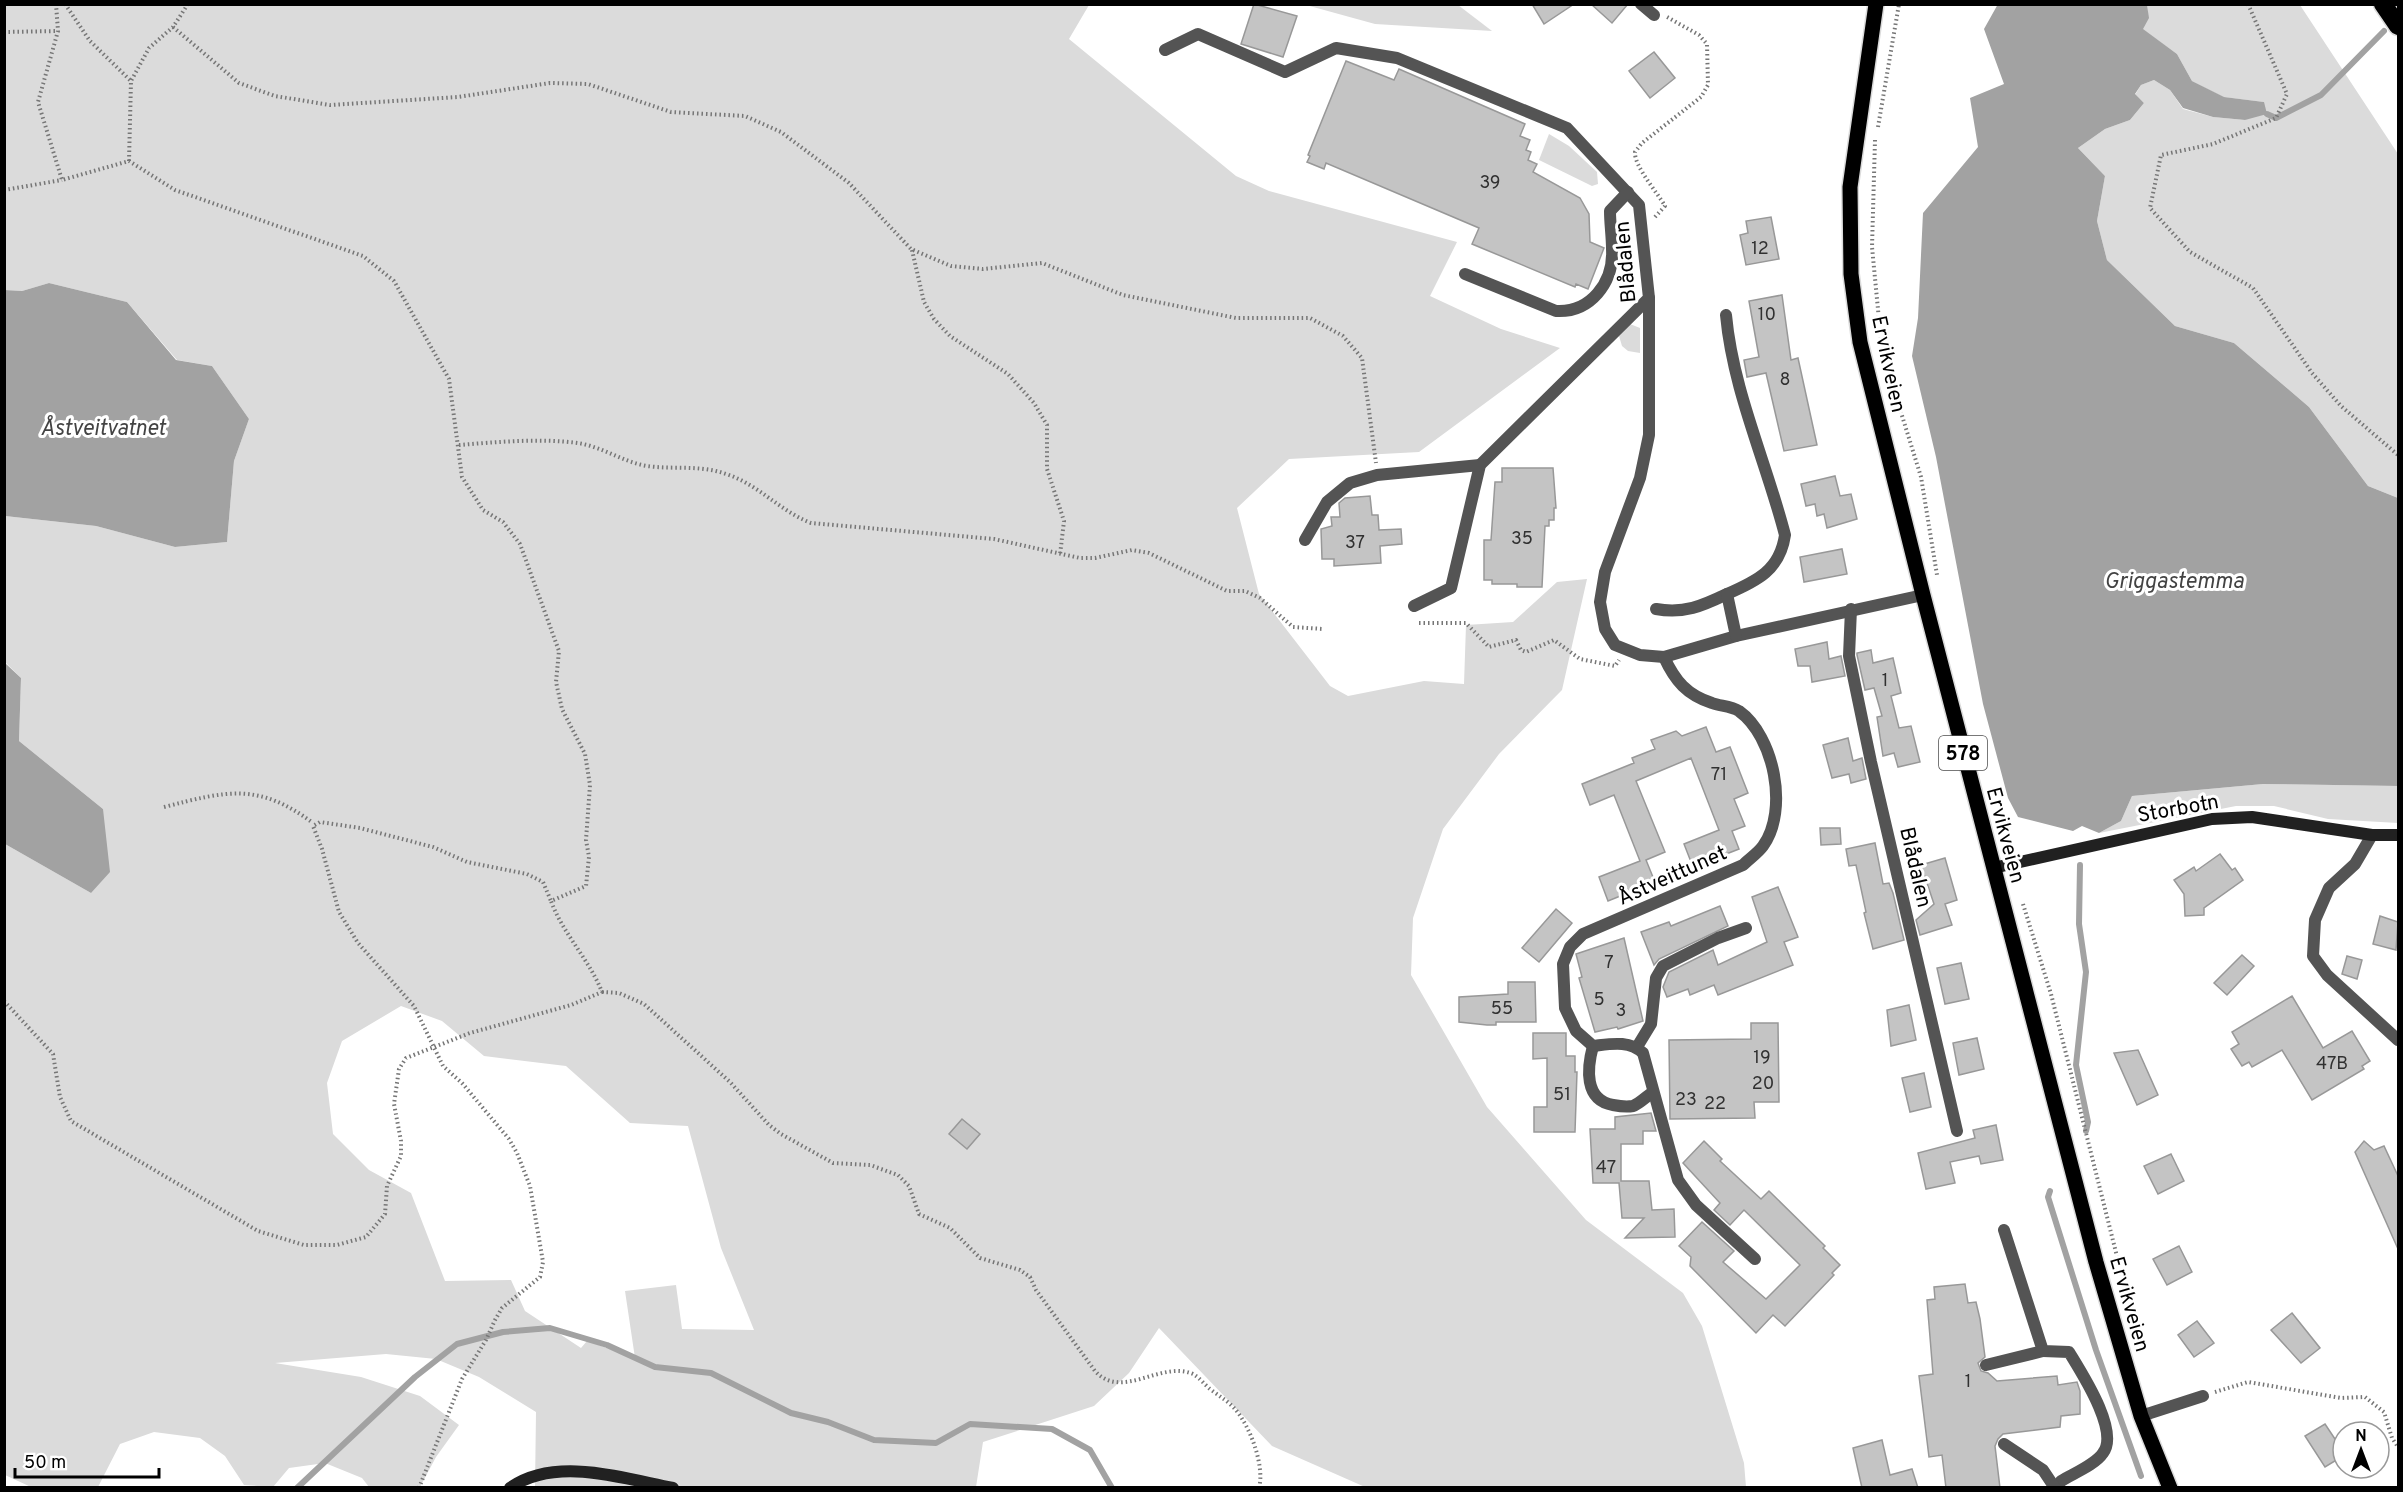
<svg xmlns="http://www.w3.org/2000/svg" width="2403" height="1492" font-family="Overpass,sans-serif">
<rect width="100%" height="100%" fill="#fff"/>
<g fill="#dbdbdb" fill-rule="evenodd">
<path d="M5,5H1089L1069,39L1236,176L1269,191L1457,242L1430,296L1501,329L1560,348L1419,452L1289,459L1237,508L1259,594L1330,686L1348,696L1424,681L1464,684L1466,625L1513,622L1557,582L1587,579L1562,690L1499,754L1443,829L1413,918L1411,975L1487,1107L1586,1220L1683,1293L1702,1326L1744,1463L1746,1487H1365L1272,1446L1159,1328L1129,1373L1094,1406L983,1442L976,1487H535L536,1412L479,1377L436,1359L386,1354L275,1363L361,1377L420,1396L459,1425L436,1457L420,1487H369L362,1478L325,1463L289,1468L273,1487L244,1485L225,1456L200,1438L154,1432L120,1444L98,1487H31L5,1475V844L91,893L103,809L19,741L21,678L5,662V516L96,526L175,547L227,542L234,461L249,419L212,366L177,360L127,302L49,283L22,291L5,290ZM401,1006L442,1021L484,1056L566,1066L630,1123L688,1126L721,1248L754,1330L682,1329L676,1285L625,1291L635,1358L587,1341L581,1348L525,1311L511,1280L445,1281L411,1193L369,1170L333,1134L327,1083L342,1041Z"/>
<polygon points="1306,5 1458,5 1492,31 1375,24"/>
<polygon points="2147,5 2300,5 2398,154 2398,498 2368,486 2309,407 2234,343 2175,326 2107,260 2097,221 2105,176 2078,148 2105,129 2130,120 2144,103 2135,95 2141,85 2154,80 2170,90 2183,109 2213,117 2245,120 2264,102 2223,97 2192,81 2177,54 2142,29 2148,18"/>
<polygon points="1549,134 1569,146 1597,172 1598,184 1592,186 1539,160"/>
<polygon points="1630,324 1640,328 1640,353 1628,351 1622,346 1619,336"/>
<polygon points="2263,784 2398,786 2398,823 2328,819 2274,806 2236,806 2099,833 2121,821 2132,796"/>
</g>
<g fill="#a2a2a2">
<polygon points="1998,4 2147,5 2149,18 2143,29 2177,54 2192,81 2224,97 2264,102 2267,114 2245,120 2213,117 2183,108 2170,90 2154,80 2141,85 2135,94 2144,103 2130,120 2105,129 2078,148 2105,176 2097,221 2107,260 2175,326 2234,343 2309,407 2368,486 2398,498 2398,786 2263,784 2132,796 2121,821 2099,833 2082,826 2073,831 2018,817 2008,798 1983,704 1936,457 1912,356 1918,318 1923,213 1978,147 1970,98 2004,84 1984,29"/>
<polygon points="49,283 127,302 176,360 212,366 249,419 234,461 227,542 175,547 96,526 5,516 5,290 22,291"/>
<polygon points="4,662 21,678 19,741 103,809 110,872 91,893 5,844"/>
</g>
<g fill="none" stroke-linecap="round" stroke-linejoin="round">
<g stroke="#a2a2a2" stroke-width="6">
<polyline points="2267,114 2276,118 2321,95 2384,31"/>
<polyline points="2080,865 2079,924 2086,972 2076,1065 2088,1122 2086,1131"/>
<polyline points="2050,1191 2048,1197 2096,1350 2141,1476"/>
<polyline points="297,1488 415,1377 457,1344 503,1332 550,1328 607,1345 655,1367 711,1373 791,1413 828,1422 874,1440 936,1443 970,1424 1052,1429 1090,1450 1112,1488"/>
</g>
</g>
<g fill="#c4c4c4" stroke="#989898" stroke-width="1.5">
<polygon points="1254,4 1297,16 1283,57 1241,44"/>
<polygon points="1532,4 1574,4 1544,24"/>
<polygon points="1591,4 1628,4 1612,23"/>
<polygon points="1654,52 1675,78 1650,98 1629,71"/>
<polygon points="1346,61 1394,80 1399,69 1525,124 1520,136 1530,140 1526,150 1531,152 1528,160 1537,164 1533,172 1580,198 1589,214 1590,242 1604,248 1588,289 1576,284 1575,287 1472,244 1479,228 1326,163 1324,169 1307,162 1310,156 1308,155"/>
<polygon points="1771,217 1779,259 1746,265 1740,235 1748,233 1746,221"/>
<polygon points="1782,295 1791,360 1798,358 1817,445 1784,451 1766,373 1747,377 1744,360 1759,357 1749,301"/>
<polygon points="1502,468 1553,468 1556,508 1554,508 1554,520 1549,520 1549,526 1545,526 1542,587 1517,587 1517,584 1492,584 1492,580 1484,580 1484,540 1491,540 1495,482 1502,482"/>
<polygon points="1835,476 1840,496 1851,494 1857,519 1827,528 1824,514 1817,516 1815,504 1806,506 1801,484"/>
<polygon points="1370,496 1372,515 1378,515 1379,530 1401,529 1402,544 1380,546 1381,563 1334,566 1334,559 1322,559 1321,529 1332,526 1331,517 1340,517 1339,503 1345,498"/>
<polygon points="1842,549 1847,574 1804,582 1800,557"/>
<polygon points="1827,642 1829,659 1841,656 1845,676 1812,682 1810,666 1798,666 1795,649"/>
<polygon points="1871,650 1873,663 1893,658 1901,693 1891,696 1899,728 1911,726 1920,762 1898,767 1894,753 1883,756 1877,717 1882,716 1874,688 1865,690 1857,655 1857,653"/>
<polygon points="1706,727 1716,752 1730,747 1748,793 1734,799 1745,826 1732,831 1739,849 1693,867 1684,844 1719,830 1691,758 1636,781 1665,852 1646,860 1655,882 1608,901 1599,877 1640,861 1614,795 1590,805 1582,784 1634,763 1632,758 1655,749 1651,740 1676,731 1682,736"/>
<polygon points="1848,738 1853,761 1862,758 1866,779 1851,783 1849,774 1832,778 1823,745"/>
<polygon points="1820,828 1840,828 1841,844 1821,845"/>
<polygon points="1875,843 1883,884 1889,883 1893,893 1904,940 1873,949 1864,913 1866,912 1856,865 1849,866 1846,849"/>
<polygon points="2220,854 2232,870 2235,868 2243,880 2204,908 2204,915 2185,916 2184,894 2174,880 2194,867 2196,871"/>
<polygon points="1945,858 1957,900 1945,904 1952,925 1920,935 1916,920 1934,904 1921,865"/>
<polygon points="1778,887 1798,937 1784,942 1793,965 1718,995 1714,985 1690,995 1688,989 1667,997 1663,987 1669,972 1713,950 1718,965 1767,942 1752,897"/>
<polygon points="1720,906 1728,926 1659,959 1654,965 1641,932 1669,922 1671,926"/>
<polygon points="1556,909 1572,923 1539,962 1522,948"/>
<polygon points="2380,916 2398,922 2396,950 2373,944"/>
<polygon points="1624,938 1643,1021 1618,1029 1617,1027 1595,1032 1579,978 1582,977 1576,954"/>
<polygon points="2242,955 2254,966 2227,995 2214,983"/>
<polygon points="2347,956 2362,960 2357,979 2342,974"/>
<polygon points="1961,963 1969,999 1945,1004 1937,968"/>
<polygon points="1508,982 1535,982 1536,1022 1496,1022 1496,1025 1487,1025 1459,1022 1459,997 1508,994"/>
<polygon points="2292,996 2323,1048 2352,1031 2370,1061 2362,1066 2364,1069 2312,1100 2282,1050 2252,1067 2249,1062 2242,1066 2231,1049 2239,1044 2232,1032"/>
<polygon points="1909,1005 1916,1040 1891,1046 1887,1010"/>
<polygon points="1751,1023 1778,1023 1779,1102 1754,1102 1755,1118 1670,1119 1669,1040 1751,1039"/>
<polygon points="1533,1033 1566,1033 1566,1056 1575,1056 1575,1072 1577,1072 1575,1132 1534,1132 1534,1107 1547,1107 1547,1058 1533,1059"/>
<polygon points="1977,1038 1984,1069 1959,1075 1953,1043"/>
<polygon points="2138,1050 2158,1095 2137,1105 2114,1053"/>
<polygon points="1924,1073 1931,1107 1910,1112 1902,1078"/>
<polygon points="1651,1113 1656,1131 1643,1131 1643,1144 1621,1144 1621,1181 1649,1181 1652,1210 1674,1209 1675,1237 1625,1238 1644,1218 1622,1218 1619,1183 1593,1183 1590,1129 1615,1129 1615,1117"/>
<polygon points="962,1119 980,1134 967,1149 949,1134"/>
<polygon points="1996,1125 2003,1160 1981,1164 1979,1156 1950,1162 1955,1183 1926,1189 1918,1153 1975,1138 1973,1130"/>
<polygon points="1704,1141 1722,1159 1720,1161 1761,1199 1769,1191 1825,1246 1823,1248 1840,1265 1832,1273 1834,1275 1785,1326 1773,1315 1756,1333 1690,1266 1691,1257 1679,1246 1702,1222 1734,1251 1723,1262 1766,1299 1800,1265 1744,1210 1730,1225 1714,1210 1720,1203 1683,1163"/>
<polygon points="2364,1141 2374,1150 2384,1146 2398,1176 2398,1249 2355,1152"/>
<polygon points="2171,1154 2184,1181 2158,1194 2144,1166"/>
<polygon points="2179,1246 2192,1272 2167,1285 2153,1259"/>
<polygon points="1965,1284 1968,1303 1976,1302 1980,1319 1985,1357 1978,1363 1981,1371 1988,1373 1997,1381 2057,1376 2058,1385 2077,1382 2080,1391 2080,1414 2061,1416 2060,1427 2003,1434 1998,1439 1995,1446 2000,1488 1946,1488 1942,1455 1929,1457 1919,1376 1933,1374 1927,1300 1935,1299 1934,1287"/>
<polygon points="2292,1313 2320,1348 2301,1363 2271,1330"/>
<polygon points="2197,1321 2214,1343 2194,1357 2178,1335"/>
<polygon points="2325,1424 2343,1451 2343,1456 2325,1467 2305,1436"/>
<polygon points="1882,1440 1890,1475 1912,1469 1918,1488 1862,1488 1853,1448"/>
</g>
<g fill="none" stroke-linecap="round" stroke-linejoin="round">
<g stroke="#dbdbdb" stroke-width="18">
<polyline id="primary" points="1876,4 1850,187 1851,274 1860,342 1923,595 2096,1262 2141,1416 2170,1488"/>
</g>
<g stroke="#dbdbdb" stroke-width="21">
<polyline id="highway" points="2383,4 2398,26"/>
</g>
<g stroke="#767676" stroke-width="4" stroke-dasharray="1.5 3" stroke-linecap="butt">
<polyline points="65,4 90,41 131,81"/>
<polyline points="2248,4 2287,94 2276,118 2213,144 2161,155 2150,208 2190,252 2253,288 2312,373 2341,406 2398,455"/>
<polyline points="173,27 239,83 275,96 330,105 458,97 550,83 588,84 671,112 745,116 781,132 849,183 911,249 951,266 983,269 1042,263 1123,295 1236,318 1310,318 1343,336 1362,358 1376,463"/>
<polyline points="4,32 58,31"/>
<polyline points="1878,127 1899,4"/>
<polyline points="1875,140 1872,247 1882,351 1921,477 1937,575"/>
<polyline points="129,161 131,81 149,48 173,27 188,4"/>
<polyline points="4,190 62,180"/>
<path d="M1655,217L1665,206C1657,192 1634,166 1635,152L1642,143L1701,97L1708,85L1707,44L1699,35L1667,17"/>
<polyline points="912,250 924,302 934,319 950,336 1008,374 1034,403 1047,425 1047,469 1064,521 1060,555"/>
<path d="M459,445C497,442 540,438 578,443C603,447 623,462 647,466C675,470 700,464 729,475C760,486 780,511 811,523L994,539L1080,558H1095L1132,550L1149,553L1227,591H1245L1260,598L1293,627L1323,629"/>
<polyline points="1419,623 1466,623 1489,647 1516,640 1521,650 1526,652 1554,640 1580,659 1615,666 1619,660"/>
<path d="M164,807C227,791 258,782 313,823"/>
<polyline points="2023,904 2051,994 2136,1332"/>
<path d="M602,992L619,993L644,1004L730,1082L769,1125L781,1134L833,1163L870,1165L898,1175L909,1186L919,1214L950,1228L980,1258L1020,1270L1030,1277L1036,1290L1095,1371C1122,1401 1161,1360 1193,1374C1199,1377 1205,1385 1210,1389C1219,1396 1228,1401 1235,1409C1250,1426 1265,1466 1259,1488"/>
<path d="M4,1001L53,1054L60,1097L71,1121L258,1231L304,1245H337L366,1237L385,1214L387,1186L401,1156V1141L394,1104L399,1069L406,1058L470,1033L571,1005L602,992C589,959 563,934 551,901L586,886L589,857L586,840L590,785L585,754L562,709L556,682L559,651L520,544L503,522L483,510L462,477L449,379L394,281L363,256L175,190L129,161L62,180L38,102L58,31L56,4"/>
<polyline points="2215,1392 2248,1382 2341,1398 2365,1397 2384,1412 2392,1438 2398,1447"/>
<polyline points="419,1488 462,1379 486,1340 495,1320 502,1308 540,1277 543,1262 530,1186 517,1153 509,1139 462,1083 443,1066 414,1006 358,943 339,912 322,849 313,826 320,822 360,828 433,847 467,862 527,874 543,882 551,901"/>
</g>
<g stroke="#545454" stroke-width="12">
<polyline points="1165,50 1198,34 1285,72 1336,48 1397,58 1567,128 1639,205 1649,298 1480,465 1451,588 1414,606"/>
<path d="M1465,274L1556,311C1590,313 1614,283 1612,249C1612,236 1610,224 1610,211L1628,192"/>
<polyline points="1305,540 1327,502 1350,483 1377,475 1480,465"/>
<path d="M1656,609C1684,614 1702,606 1727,594"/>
<path d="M1593,1046C1587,1068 1584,1100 1613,1105C1618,1106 1628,1107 1633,1106C1639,1104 1647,1096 1653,1092"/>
<polyline points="1637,1047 1651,1024 1656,978 1663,966 1718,938 1746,928"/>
<path d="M2004,1230L2043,1351L2069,1352C2081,1372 2120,1431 2103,1453C2095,1465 2074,1473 2061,1481L2057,1488"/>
<polyline points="1986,1365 2043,1351"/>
<polyline points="2141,1416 2203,1396"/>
<polyline points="2004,1444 2043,1470 2055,1488"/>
</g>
<g stroke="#545454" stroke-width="12">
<polyline points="1641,4 1654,15"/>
<polyline points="1649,298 1649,435 1640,478 1605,572 1600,602 1605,629 1615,645 1640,655 1664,657 1736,636 1923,595"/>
<path d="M1726,315C1733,391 1766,461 1785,535C1780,570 1757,581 1727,594L1736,636"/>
<polyline points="1851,609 1849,656 1871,762 1957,1131"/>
<path d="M1664,657C1675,681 1687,695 1712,703C1720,706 1731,706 1739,711C1774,736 1789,810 1763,846C1758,853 1749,859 1743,865L1583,934L1570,947L1563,964L1565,1008L1576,1031L1593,1046C1611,1044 1629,1040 1643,1053L1678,1180L1696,1205L1755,1259"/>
<polyline points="2372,835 2355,864 2329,888 2315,920 2313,956 2327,975 2398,1040"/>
</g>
<g stroke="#212121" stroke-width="12">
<polyline points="1993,868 2212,819 2252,817 2372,835 2398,835"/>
<path d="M510,1488C555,1456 622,1478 673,1488"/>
</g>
<use href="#primary" stroke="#000" stroke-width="15"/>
<use href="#highway" stroke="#000" stroke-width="18"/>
</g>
<g text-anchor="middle" stroke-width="6" stroke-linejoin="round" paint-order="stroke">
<g font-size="18" fill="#313131">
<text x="1490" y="188">39</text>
<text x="1760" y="254">12</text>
<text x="1767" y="320">10</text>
<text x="1785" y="385">8</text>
<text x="1522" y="544">35</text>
<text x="1355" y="548">37</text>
<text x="1885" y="686">1</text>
<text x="1719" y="780">71</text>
<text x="1609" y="968">7</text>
<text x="1599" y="1005">5</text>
<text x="1502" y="1014">55</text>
<text x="1621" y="1016">3</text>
<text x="1762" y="1063">19</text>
<text x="2332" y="1069">47B</text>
<text x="1763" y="1089">20</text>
<text x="1562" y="1100">51</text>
<text x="1686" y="1105">23</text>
<text x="1715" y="1109">22</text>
<text x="1606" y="1173">47</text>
<text x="1968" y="1387">1</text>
</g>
<rect fill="#fff" stroke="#4c4c4c" stroke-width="1.5" x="1939" y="736" width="48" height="34" rx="4.5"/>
<g font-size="20" font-weight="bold" fill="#000">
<text x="1963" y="760">578</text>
</g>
<g font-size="21" fill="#000" stroke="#fff">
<text transform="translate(1625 262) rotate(-95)" y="7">Blådalen</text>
<text transform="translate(1889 364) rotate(78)" y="7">Ervikveien</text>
<text transform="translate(2178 808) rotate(-10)" y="7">Storbotn</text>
<text transform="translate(2006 835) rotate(75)" y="7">Ervikveien</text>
<text transform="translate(1916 867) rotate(77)" y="7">Blådalen</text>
<text transform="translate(1672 875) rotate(-24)" y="7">Åstveittunet</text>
<text transform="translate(2130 1304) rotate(74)" y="7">Ervikveien</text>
</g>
<g font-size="22" font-style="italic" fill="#434343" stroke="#fff">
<text x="103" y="435">Åstveitvatnet</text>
<text x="2174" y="588">Griggastemma</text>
</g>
</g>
<rect width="2403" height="1492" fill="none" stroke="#000000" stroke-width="12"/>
<g transform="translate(2361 1450)"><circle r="28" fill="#ffffff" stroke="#999999" stroke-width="1.5"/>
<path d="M0-4.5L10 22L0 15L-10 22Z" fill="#000000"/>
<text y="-9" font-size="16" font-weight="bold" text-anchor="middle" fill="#000000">N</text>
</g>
<path d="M15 1468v9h144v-9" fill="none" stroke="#000000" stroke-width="3"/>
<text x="24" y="1468" font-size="18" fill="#000000" stroke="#ffffff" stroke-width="4.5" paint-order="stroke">50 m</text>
</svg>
